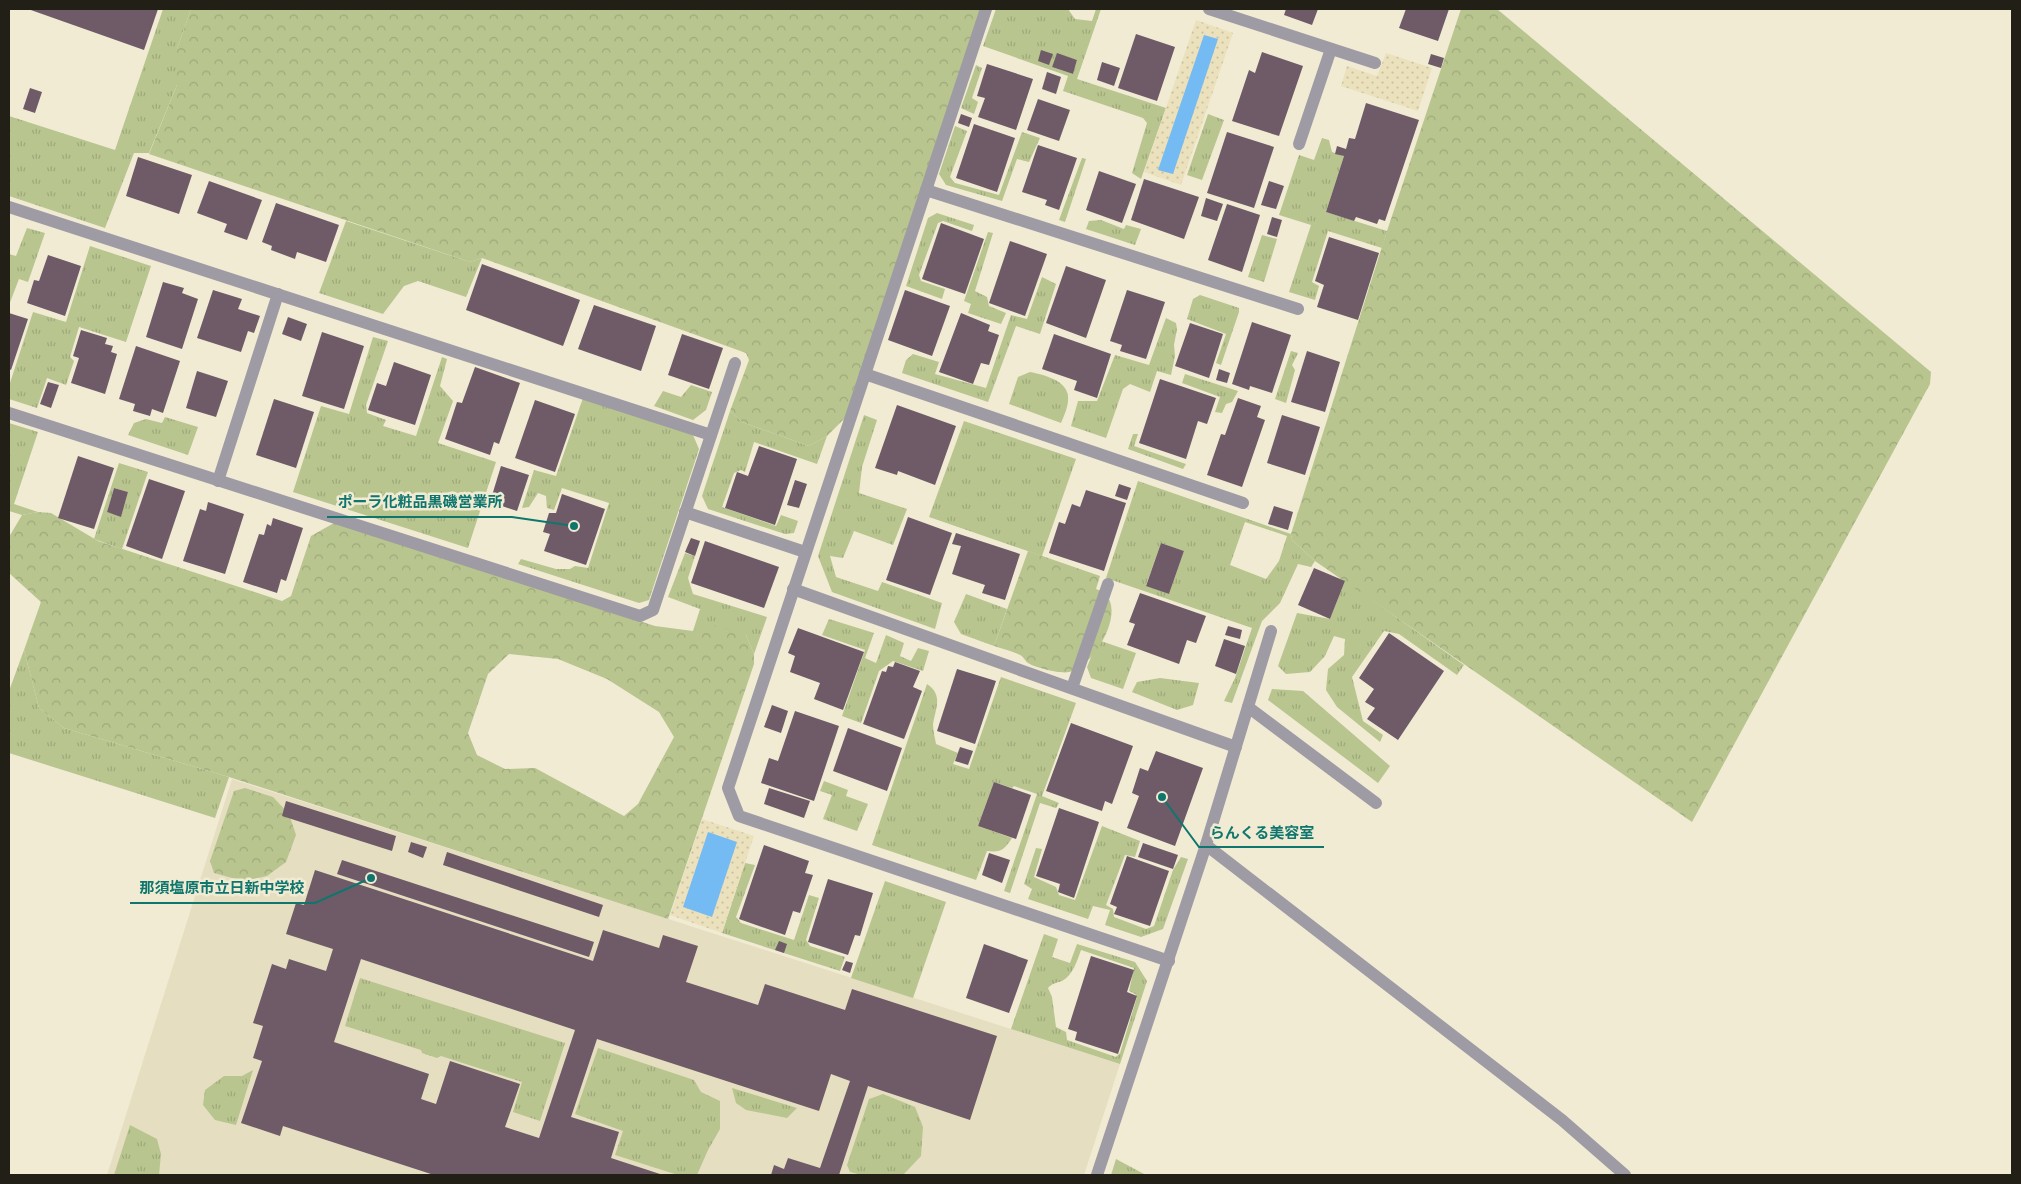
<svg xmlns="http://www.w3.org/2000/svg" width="2021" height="1184" font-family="Arial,'Noto Sans JP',sans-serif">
<defs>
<pattern id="grass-tufts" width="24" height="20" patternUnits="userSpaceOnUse" patternTransform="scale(1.25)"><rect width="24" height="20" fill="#b8c58f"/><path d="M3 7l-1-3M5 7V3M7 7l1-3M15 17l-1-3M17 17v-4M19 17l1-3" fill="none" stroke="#9ea97b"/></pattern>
<pattern id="forest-crowns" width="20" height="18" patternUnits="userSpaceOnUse" patternTransform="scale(1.25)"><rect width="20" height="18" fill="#b8c58f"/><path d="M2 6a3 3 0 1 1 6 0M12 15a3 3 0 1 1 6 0" fill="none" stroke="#9ea97b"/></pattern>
<pattern id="sand-dots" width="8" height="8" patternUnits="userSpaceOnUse" patternTransform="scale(1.25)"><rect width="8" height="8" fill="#ebe1bc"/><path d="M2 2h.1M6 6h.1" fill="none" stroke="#c9c1a1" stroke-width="1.8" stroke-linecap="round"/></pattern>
</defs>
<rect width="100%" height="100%" fill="#f1ebd4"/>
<polygon fill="#e6dec0" points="232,779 1120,1064 1084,1175 107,1175"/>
<g fill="url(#grass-tufts)" fill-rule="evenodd">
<polygon points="163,9 191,9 177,49 177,85 149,153 134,153 105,228 9,196 9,116 115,150"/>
<path d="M996,9H1068L1075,19L1092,21L1096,9H1101L1077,79L1166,108L1141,179L1132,173L1147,123L1143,118L1063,91L1068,76L983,46ZM1057,54L1077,60L1073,74L1052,67Z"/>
<polygon points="976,65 982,68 972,98 978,102 974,114 961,108"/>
<polygon points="1208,114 1224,120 1202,180 1187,175"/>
<polygon points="955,126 967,131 950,177 955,183 999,195 1022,132 1040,138 1029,162 1017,159 1002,201 946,185 939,174"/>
<polygon points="1322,138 1329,140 1332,152 1344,156 1326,212 1387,231 1382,248 1328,231 1312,282 1319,286 1315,300 1289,292 1311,225 1279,215 1299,155 1314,160"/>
<polygon points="1082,158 1086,159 1065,222 1059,220"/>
<polygon points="937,213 974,225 972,231 943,221 938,223 919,275 921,281 945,289 942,299 906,286 928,218"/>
<polygon points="1101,220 1124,229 1126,225 1141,229 1135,245 1086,229 1089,221"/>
<polygon points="346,221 470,262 482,258 466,297 418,281 404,286 383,314 319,293"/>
<polygon points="27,228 45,233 28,282 19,279 9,305 9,254 16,256"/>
<polygon points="988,232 993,233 975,291 987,297 989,306 1006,313 1001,324 968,313 971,304 964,301"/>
<polygon points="1262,235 1277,239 1264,282 1248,277"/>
<polygon points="90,246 151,266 126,342 79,327 70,357 74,361 66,385 47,378 37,408 9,399 9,386 33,312 66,322"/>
<polygon points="1042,277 1056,284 1040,334 1016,326 988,402 902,373 906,360 913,354 939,362 935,374 986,388 1011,315 1027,319"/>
<polygon points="1200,295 1239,308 1239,312 1221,365 1216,363 1226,334 1187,319 1193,299"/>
<polygon points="1166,318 1176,323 1177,329 1174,345 1175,356 1171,375 1157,371 1150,392 1130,384 1123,389 1106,438 1071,426 1078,401 1097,401 1115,355 1149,365"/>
<polygon points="373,337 388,341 366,405 367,413 386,420 383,426 416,436 442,357 447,359 440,386 453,401 438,443 496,462 468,548 293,492 321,406 349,414"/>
<polygon points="1291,351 1298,353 1292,365 1295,370 1286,403 1275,399"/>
<path d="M1030,372C1045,375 1070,381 1068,400C1068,407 1064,416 1061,423L1009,404L1018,377Z"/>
<polygon points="1185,374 1238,391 1232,402 1226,404 1222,413 1215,412 1220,397 1182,383"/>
<polygon points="691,385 712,392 706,410 693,420 654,406 663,391 681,397"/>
<polygon points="583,398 693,435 699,449 649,600 639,603 518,564 521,559 556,569 570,569 575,566 588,568 609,503 562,488 554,510 547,508 546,496 538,493 529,507 522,508 534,470 556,476"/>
<polygon points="730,411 742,422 809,446 827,436 817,464 754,442 745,472 741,470 734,473 722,507 776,526 781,515 798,521 794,533 785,534 708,509 702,496"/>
<polygon points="864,415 877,420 862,467 859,493 907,509 893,545 854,531 843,558 830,556 836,577 878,591 882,582 942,603 935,629 832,592 818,556"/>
<polygon points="165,417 198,427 188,455 128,435 134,423 146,419 162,423"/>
<polygon points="964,421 1076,459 1042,556 929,517"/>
<polygon points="9,423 38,432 14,504 38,512 22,515 9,511"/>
<polygon points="1133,434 1138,434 1134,446 1186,464 1183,469 1128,449"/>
<path d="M119,463L148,472L122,549L94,539ZM114,488L128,492L121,516L107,512Z"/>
<path d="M1138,481L1291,534L1292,540L1315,561L1311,567L1298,564L1280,603L1262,621L1232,703L1224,701L1235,678L1252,628L1106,578ZM1245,522L1287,536L1279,561L1266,579L1230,565ZM1161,543L1184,551L1169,594L1146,585Z"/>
<polygon points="685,553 695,556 688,578 693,594 767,617 754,654 746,635 693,631 700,609 668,597"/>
<polygon points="1345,581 1464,665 1457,675 1399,634 1384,631 1352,677 1363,721 1383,735 1380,742 1337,707 1326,690 1328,669 1344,655 1345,639 1334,636 1325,656 1310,672 1286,674 1278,666 1297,613 1330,619"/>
<polygon points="966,594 1007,609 994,646 961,634 954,622"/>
<polygon points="829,619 874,633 865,658 876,663 886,635 904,643 900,656 911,661 918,648 929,651 923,671 893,661 879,671 861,723 842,716 865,650 822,635"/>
<polygon points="1098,640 1136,653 1123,689 1091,678 1087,667"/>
<polygon points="24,650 39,708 64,728 229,777 215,818 9,753 9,691"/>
<path d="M1001,677L1076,703L1042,796L1059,803L1056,808L1040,803L1010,893L1004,891L1037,794L1014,786L1012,788L994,782L978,826L1012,838C1005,849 1001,853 987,851L976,880L872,845L927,684C944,695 935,710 933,724C933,731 935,738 936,744L958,753L953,764L969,769Z"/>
<polygon points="1160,678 1199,683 1193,705 1177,710 1132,692 1137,682"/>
<polygon points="1272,689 1303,691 1390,766 1378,783 1268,700"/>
<polygon points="824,781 848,790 846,796 868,804 857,831 823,819 832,795 820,791"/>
<polygon points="1102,826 1140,841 1135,857 1125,855 1106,905 1113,909 1114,917 1146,929 1154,926 1173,870 1181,857 1188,859 1163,929 1141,937 1105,925 1110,910 1093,906 1088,919 1028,899 1032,889 1024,884 1036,848 1042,849 1034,877 1056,887 1059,895 1075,900"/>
<polygon points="745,863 755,865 736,917 741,923 794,940 809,895 819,898 806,940 810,946 845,957 840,971 722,933"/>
<polygon points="885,881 946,902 913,998 851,978"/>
<path d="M1044,934L1058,939L1052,957L1070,963L1077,944L1135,962L1147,981L1120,1064L1011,1029ZM1081,950L1134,968L1129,991L1135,994L1137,997L1120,1053L1116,1057L1067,1040L1066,1032L1056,1027L1052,997L1048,988C1053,983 1056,983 1062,981C1073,975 1077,961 1081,950Z"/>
<polygon points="360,978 565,1043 540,1121 513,1112 522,1082 441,1056 437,1058 422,1053 421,1050 345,1026"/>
<polygon points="598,1048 694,1080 701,1092 720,1101 720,1129 708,1150 697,1175 678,1175 615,1155 623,1131 575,1114"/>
<polygon points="253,1070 236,1125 215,1120 203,1105 205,1090 224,1076 242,1076"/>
<polygon points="732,1088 797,1108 787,1118 746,1110 736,1103"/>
<polygon points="883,1094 915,1107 923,1127 921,1156 903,1175 862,1175 850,1172 847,1165 869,1099"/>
<polygon points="130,1125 157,1139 161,1154 159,1175 114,1175"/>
<polygon points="1116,1159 1146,1175 1111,1175"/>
</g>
<g fill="url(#forest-crowns)" fill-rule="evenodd">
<polygon points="191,9 981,9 847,416 827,436 809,446 742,422 730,411 749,360 746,353 482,258 470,262 149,154 177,85 177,49"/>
<polygon points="1461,9 1497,9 1931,372 1930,384 1692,822 1315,561 1292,540 1291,534 1387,231"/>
<path d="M38,512L51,513L98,541L282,601L291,596L311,536L334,523L655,626L693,631L706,623L746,635L754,654V664L668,919L229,777L64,728L39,708L24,650L41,602L9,573V537L22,515ZM509,654L558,659L607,679L659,712L674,737L638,804L624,816L535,768L505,769L477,755L468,733L488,674Z"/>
<path d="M1028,551L1100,576L1096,589C1133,600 1096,667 1069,672C1060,674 1036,668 1028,663C1025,661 1024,657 1020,655C1012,651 1003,649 994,646Z"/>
<polygon points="245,788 273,797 289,814 296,835 286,862 267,876 243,881 214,873 210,861 234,791"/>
</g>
<g fill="url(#sand-dots)">
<polygon points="1196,20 1233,33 1181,185 1144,172"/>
<polygon points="1386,53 1432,68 1418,111 1341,86 1347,66 1377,76"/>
<polygon points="702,819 754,836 722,933 670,915"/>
</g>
<g fill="#74baf3">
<polygon points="1204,35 1218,39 1173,174 1158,170"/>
<polygon points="708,832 737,842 712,917 683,907"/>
</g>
<g fill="#6e5b67" fill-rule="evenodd">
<polygon points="28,9 158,9 144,50"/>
<polygon points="1286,9 1318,9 1312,25 1284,15"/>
<polygon points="1406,9 1449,9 1438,41 1399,28"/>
<polygon points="1136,34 1175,47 1157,101 1118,88"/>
<polygon points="1041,50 1053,54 1049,65 1038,61"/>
<polygon points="1262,52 1303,66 1279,136 1232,121 1249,70 1255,73"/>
<polygon points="1057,53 1077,60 1073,74 1052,67"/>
<polygon points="1431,54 1444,58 1441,68 1428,64"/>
<polygon points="1102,62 1120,68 1114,86 1097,80"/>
<polygon points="987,64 1033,79 1016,130 978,117 985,98 977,96"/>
<polygon points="1047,72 1061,77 1056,94 1042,89"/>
<polygon points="30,88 42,92 35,113 23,109"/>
<polygon points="1038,99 1070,110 1059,141 1027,130"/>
<polygon points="1366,103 1419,120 1385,221 1379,219 1377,224 1356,217 1354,221 1326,212 1344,156 1335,154 1337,146 1346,149 1349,138 1355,139"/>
<polygon points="961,114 972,118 969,127 958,123"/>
<polygon points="974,124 1015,138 997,192 956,178"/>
<polygon points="1227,132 1274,147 1254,208 1207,193"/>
<polygon points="1038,145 1077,158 1059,210 1045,205 1047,200 1022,192"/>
<polygon points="138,157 192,175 179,214 126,196"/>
<polygon points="1099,171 1136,184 1122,223 1086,210"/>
<polygon points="1144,179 1199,197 1184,239 1131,220"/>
<polygon points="209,181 262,200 247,240 224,232 227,224 197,213"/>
<polygon points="1269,181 1284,186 1276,209 1261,205"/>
<polygon points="1206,198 1223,204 1217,221 1201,216"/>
<polygon points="276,203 339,225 326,262 297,252 295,259 271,250 272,246 262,242"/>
<polygon points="1227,204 1260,215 1242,272 1208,260"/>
<polygon points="1272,217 1282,220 1277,237 1267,234"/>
<polygon points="941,223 984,239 965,294 922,279"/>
<polygon points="1329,237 1379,253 1358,320 1317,307 1324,285 1315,281"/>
<polygon points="1010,241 1047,254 1025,316 989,303"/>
<polygon points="48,255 81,266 65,316 27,303 34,280 39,281"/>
<polygon points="482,264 580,300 563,346 466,310"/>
<polygon points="1066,266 1106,280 1086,338 1046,323"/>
<polygon points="163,282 184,288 182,293 198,299 182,349 146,337"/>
<polygon points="213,290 242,299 238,309 260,316 254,333 248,331 241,352 197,338"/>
<polygon points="905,290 950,306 932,356 888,340"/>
<polygon points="1127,290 1165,302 1146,359 1120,351 1122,345 1110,341"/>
<polygon points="594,305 656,326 641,371 578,349"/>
<polygon points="9,313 28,319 11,370 9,369"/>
<polygon points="961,313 990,325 988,331 999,335 989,365 981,363 973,384 939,372"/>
<polygon points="288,317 307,324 301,341 282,334"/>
<polygon points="1252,322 1291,335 1272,393 1250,386 1249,390 1232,384"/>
<polygon points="1190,323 1223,334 1209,378 1175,366"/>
<polygon points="81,330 107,338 105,344 113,346 111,352 117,354 105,394 71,383 79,358 73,356"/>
<polygon points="322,332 364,346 344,409 302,396"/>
<polygon points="682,334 723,348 709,389 668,375"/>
<polygon points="1054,334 1111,354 1097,398 1074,390 1077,381 1042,369"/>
<polygon points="136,346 180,361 163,413 152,409 150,416 133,411 135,404 119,399"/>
<polygon points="1307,351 1340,362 1325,412 1291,402"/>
<polygon points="394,362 431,375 415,425 368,410 377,383 386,386"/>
<polygon points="475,367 520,383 499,444 494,442 490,455 445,439 457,402 462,403"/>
<polygon points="1219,369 1230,373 1227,383 1216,380"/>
<polygon points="197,371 228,381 216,417 186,408"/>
<polygon points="1160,379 1216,398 1207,424 1198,421 1186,459 1139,443"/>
<polygon points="48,382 59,385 51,408 40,404"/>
<polygon points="1238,398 1261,406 1257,417 1265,420 1242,487 1207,475 1221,434 1225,435"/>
<polygon points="274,399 314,412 296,468 256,455"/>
<polygon points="535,400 575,414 555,472 515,458"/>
<polygon points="897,405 956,426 935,485 898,471 897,475 875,468"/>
<polygon points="1282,415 1320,427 1305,475 1267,463"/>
<polygon points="759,446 797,459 775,525 725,508 737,472 748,476"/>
<polygon points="78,456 114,468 94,529 58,518"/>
<polygon points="501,466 529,475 517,511 490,502"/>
<polygon points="149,479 185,491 162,559 126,546"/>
<polygon points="795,480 807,484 799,508 787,505"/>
<polygon points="1119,484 1131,488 1127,500 1115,496"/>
<polygon points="114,488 128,492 121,517 107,512"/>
<polygon points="1086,490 1126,503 1104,571 1049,553 1059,522 1065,524 1072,504 1080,507"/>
<polygon points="562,494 605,509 586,565 544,551 550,534 543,532 549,513 556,513"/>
<polygon points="208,502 244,514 225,574 183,561 200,509 206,511"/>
<polygon points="1274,506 1293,512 1288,530 1268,524"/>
<polygon points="908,517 952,533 930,595 886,580"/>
<polygon points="273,518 303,528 286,581 281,579 277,593 243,582 259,534 264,535 267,524 271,526"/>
<polygon points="956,533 1020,554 1005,600 982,593 985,585 952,574 961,546 952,544"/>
<polygon points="691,538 700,541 695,556 685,552"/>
<polygon points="705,541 779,567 764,608 691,583"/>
<polygon points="1161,543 1184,551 1169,594 1146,586"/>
<polygon points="1314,568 1345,581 1330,619 1298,605"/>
<polygon points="1140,593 1206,616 1196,643 1187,640 1179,664 1127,645 1135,624 1129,622"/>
<polygon points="1228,626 1242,630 1240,639 1225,635"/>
<polygon points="798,628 864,652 843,710 814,699 820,683 790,672 795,656 788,653"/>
<polygon points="1389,633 1444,671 1398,740 1367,719 1375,708 1365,702 1374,689 1359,678"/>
<polygon points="1224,639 1245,646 1236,674 1215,666"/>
<polygon points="895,662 920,671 913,687 922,691 904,739 863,724 882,671 886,672 888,666 893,667"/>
<polygon points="957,669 996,681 975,744 937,731"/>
<polygon points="772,705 788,711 781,733 764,727"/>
<polygon points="795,711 839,726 814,801 761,783 769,758 778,761"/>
<polygon points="1071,723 1133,746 1112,804 1105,801 1102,811 1046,791"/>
<polygon points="848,728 902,748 887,791 833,771"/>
<polygon points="960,747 973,751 968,765 955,761"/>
<polygon points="1156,751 1203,768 1175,846 1127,828 1139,796 1132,793 1140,768 1148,771"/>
<polygon points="994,782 1031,795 1016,839 978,826"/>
<polygon points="769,788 810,801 804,818 764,804"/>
<polygon points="286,801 396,836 392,851 282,816"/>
<polygon points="1059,808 1099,822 1074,898 1058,892 1060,884 1036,876"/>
<polygon points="411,842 427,847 423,858 408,852"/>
<polygon points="1143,843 1178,855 1173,869 1138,857"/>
<polygon points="764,845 809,861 805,873 813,875 800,913 793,911 785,935 739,919"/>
<polygon points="447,852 603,905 599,917 443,865"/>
<polygon points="989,853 1010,860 1002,883 982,875"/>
<polygon points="1127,856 1169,871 1150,926 1114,914 1117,907 1110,904"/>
<polygon points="342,860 594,942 589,957 337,874"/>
<path d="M315,870L593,961L603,930L659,948L663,935L698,946L686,982L758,1005L765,984L845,1010L852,989L997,1036L970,1120L868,1086L839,1175H771L774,1165L784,1169L788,1158L820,1168L850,1081L831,1074L819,1111L597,1039L571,1117L619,1132L611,1158L663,1175H434L283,1126L280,1136L241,1123L262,1061L253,1058L263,1026L253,1023L272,964L286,969L289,959L326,971L333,949L286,934L296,903L304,905ZM361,959L575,1030L539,1138L505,1127L520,1084L450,1061L436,1104L421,1099L429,1074L334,1042Z"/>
<polygon points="828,879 873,893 860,936 855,935 848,955 808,942"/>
<polygon points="779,941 787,944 784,953 775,950"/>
<polygon points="984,944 1028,960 1009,1013 966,998"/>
<polygon points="1091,956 1134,970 1127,992 1137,996 1118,1054 1075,1040 1077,1032 1068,1029"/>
<polygon points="846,961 853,963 850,973 842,970"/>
</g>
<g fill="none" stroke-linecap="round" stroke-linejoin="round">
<g stroke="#9f9ba4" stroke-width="12">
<polyline points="1072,688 1108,584"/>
<polyline points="1248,707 1376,803"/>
</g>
<g stroke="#9f9ba4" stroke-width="12">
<polyline points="986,9 728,788 739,816 1169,961"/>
<polyline points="1209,9 1375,63"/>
<polyline points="1299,144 1331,49"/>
<polyline points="926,190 1298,309"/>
<polyline points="9,207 711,435"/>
<polyline points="865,374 1243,503"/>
<polyline points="9,413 640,616 653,610 735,363"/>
<polyline points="218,481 278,294"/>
<polyline points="685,512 805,552"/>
<polyline points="793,589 1236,747"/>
<polyline points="1206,845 1562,1120 1625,1175"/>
<polyline points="1097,1175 1206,845 1271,631"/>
</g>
</g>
<path fill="none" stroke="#0f766e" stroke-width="2" d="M574 526L512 517H327M1162 797L1199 847H1324M371 878L315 903H130"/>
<g fill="#0f766e" stroke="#f1ebd4" stroke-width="2">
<circle cx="574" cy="526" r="5"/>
<circle cx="1162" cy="797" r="5"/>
<circle cx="371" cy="878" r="5"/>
</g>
<g font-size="15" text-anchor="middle" font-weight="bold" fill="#0f766e" stroke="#f1ebd4" stroke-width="5" stroke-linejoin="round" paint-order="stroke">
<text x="420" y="507">ポーラ化粧品黒磯営業所</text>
<text x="1262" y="838">らんくる美容室</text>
<text x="222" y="893">那須塩原市立日新中学校</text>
</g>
<rect width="2021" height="1184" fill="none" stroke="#211f16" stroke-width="20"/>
</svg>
